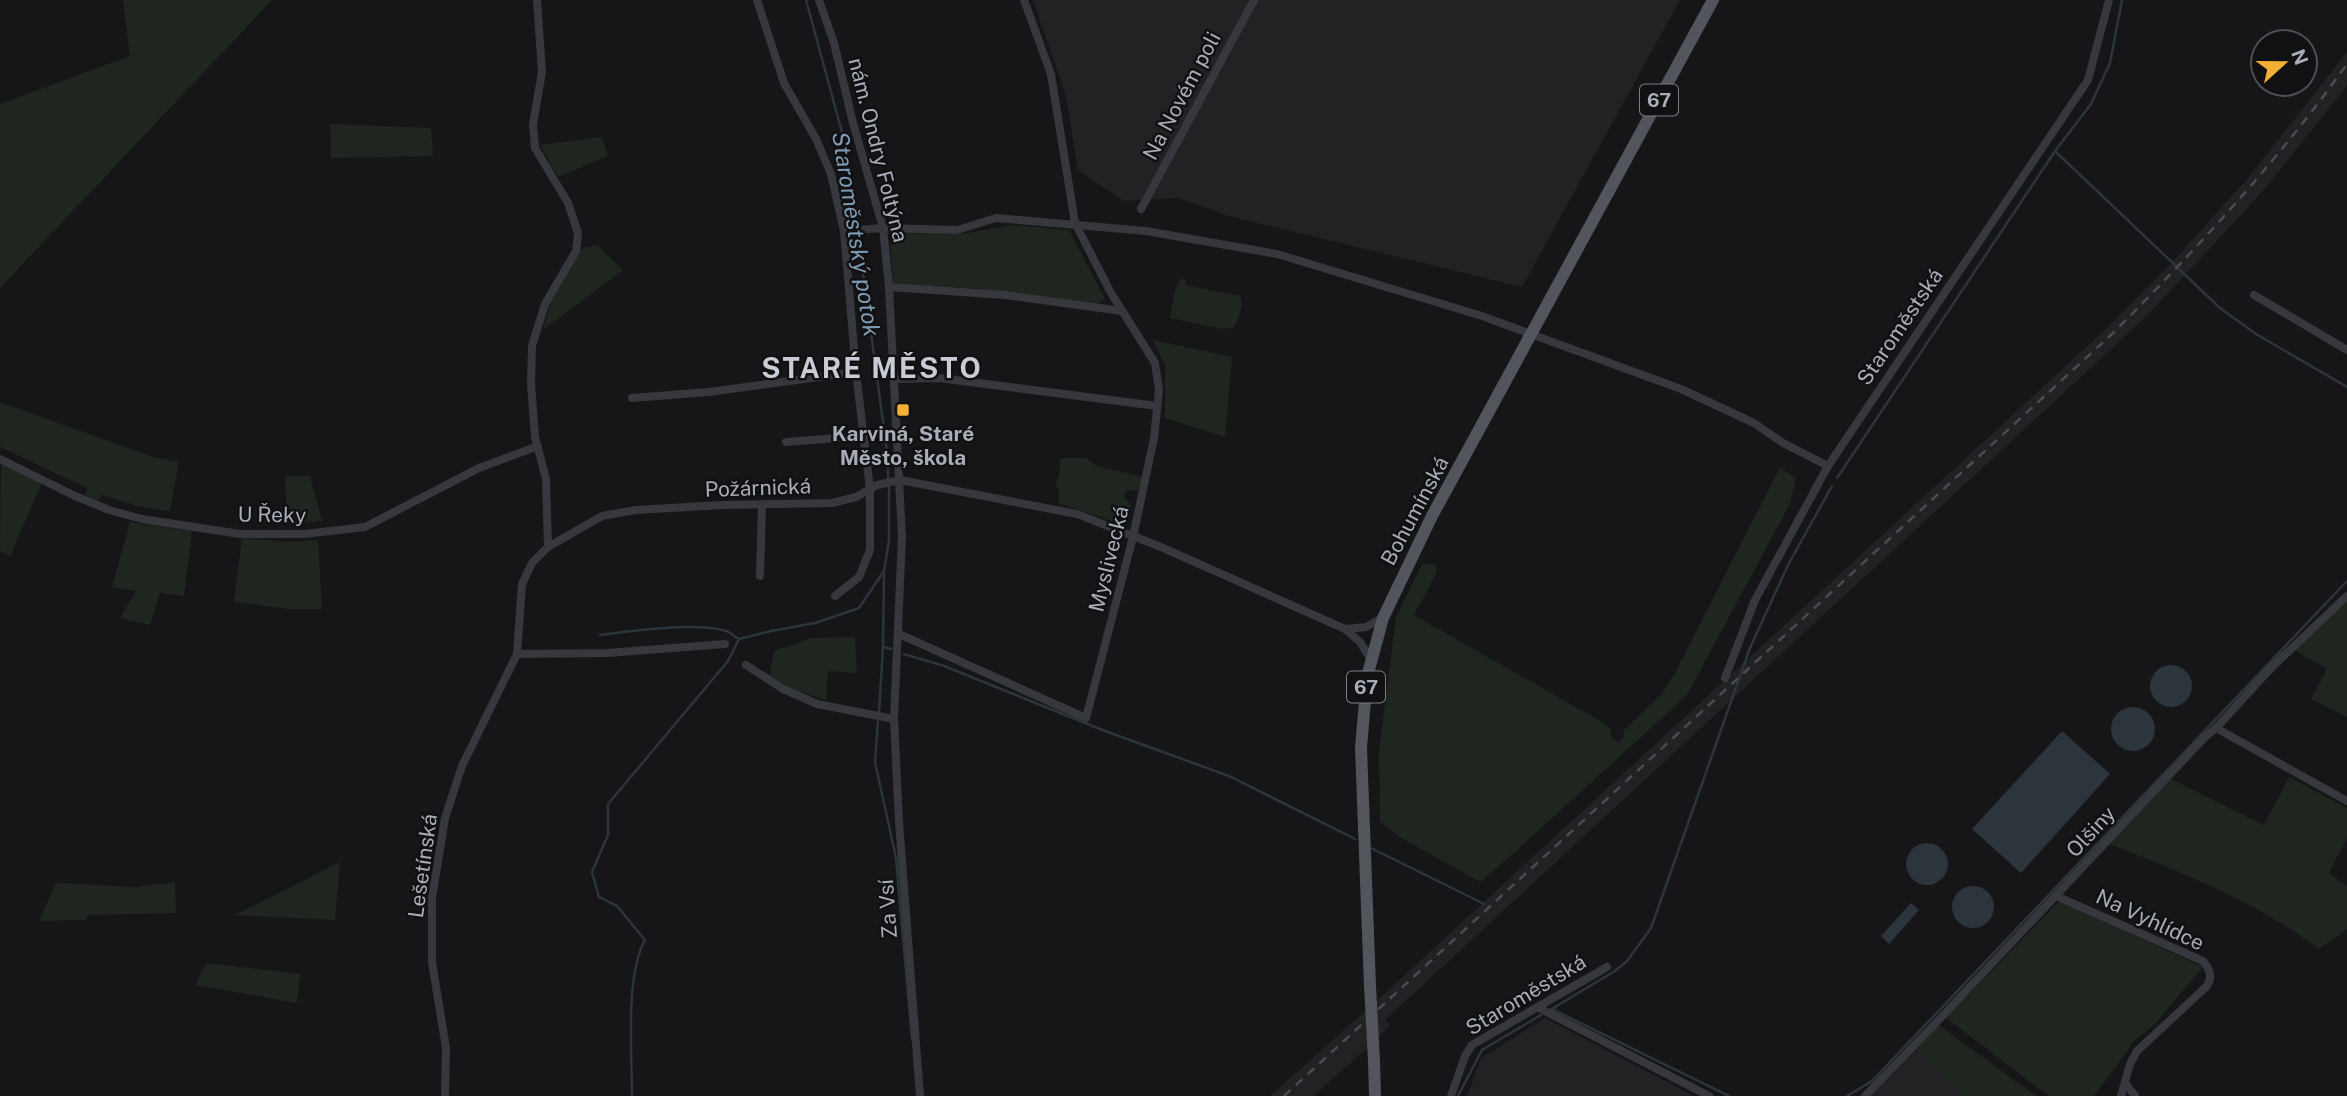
<svg xmlns="http://www.w3.org/2000/svg" width="2347" height="1096" font-family="'Public Sans',sans-serif">
<rect width="100%" height="100%" fill="#161618"/>
<g fill="#222225">
<polygon points="1033,0 1680,0 1522,287 1229,216 1177,198 1124,201 1078,170 1066,96"/>
<polygon points="2347,52 2347,85 2342,92 2263,191 2148,315 1385,1020 1390,1025 1364,1051 1313,1096 1270,1096 1371,1006 2107,328 2164,271 2248,178"/>
<polygon points="1545,1018 1662,1079 1694,1096 1467,1096 1481,1058"/>
<polygon points="1916,1050 1957,1091 1958,1096 1869,1096"/>
</g>
<g fill="#1e261f">
<polygon points="123,0 272,0 0,288 0,104 130,56"/>
<polygon points="330,124 431,128 433,156 331,158"/>
<polygon points="602,137 608,156 558,177 540,145"/>
<polygon points="1012,225 1069,230 1105,299 1098,304 979,289 893,284 890,233 963,234"/>
<polygon points="597,245 623,270 543,330 551,300 580,249"/>
<path d="M1181,278L1186,280L1185,285L1189,286L1240,296C1244,306 1239,319 1233,328L1222,329L1170,318L1175,290Z"/>
<polygon points="1153,340 1232,357 1225,437 1165,418 1165,365"/>
<polygon points="0,402 153,457 179,462 170,511 137,506 102,495 99,501 85,496 87,488 0,447"/>
<path d="M1062,458H1086L1097,466L1143,477L1138,490L1125,491V498L1131,505C1131,516 1125,521 1115,522L1058,503L1059,490L1055,485L1059,477L1060,460Z"/>
<polygon points="1,464 42,483 10,556 0,551"/>
<polygon points="1780,467 1796,478 1790,504 1687,695 1514,853 1480,882 1398,836 1380,822 1379,751 1396,617 1423,563 1435,564 1437,572 1414,615 1602,722 1611,729 1611,736 1618,743 1624,737 1623,731 1661,695 1675,673"/>
<polygon points="285,476 310,476 322,521 287,524"/>
<polygon points="130,522 192,531 184,596 160,593 150,625 120,618 136,591 112,587"/>
<polygon points="242,538 287,542 318,540 322,609 289,609 234,602"/>
<polygon points="2347,600 2347,717 2311,699 2327,669 2294,650"/>
<polygon points="855,637 857,673 828,671 826,700 787,688 769,676 774,651 812,638"/>
<path d="M2289,777L2347,808V838L2329,873L2347,886V929L2319,949C2256,902 2183,873 2110,844L2171,779L2264,825Z"/>
<polygon points="340,862 335,920 235,915"/>
<polygon points="175,882 176,913 88,915 86,920 39,921 56,883 136,887"/>
<polygon points="2059,901 2203,967 2153,1026 2131,1043 2129,1049 2094,1096 2049,1096 1946,1018"/>
<polygon points="206,963 300,974 297,1003 195,985"/>
<polygon points="1939,1025 2036,1096 1958,1096 1957,1091 1916,1050"/>
</g>
<g fill="#2c353c">
<circle cx="2171" cy="686" r="21"/>
<circle cx="2133" cy="729" r="22"/>
<polygon points="2062,731 2110,774 2021,873 1972,829"/>
<circle cx="1927" cy="864" r="21"/>
<circle cx="1973" cy="907" r="21"/>
<polygon points="1911,903 1919,910 1889,944 1881,936"/>
</g>
<g fill="none" stroke-linecap="round" stroke-linejoin="round">
<g stroke="#2c353c" stroke-width="2.5">
<polyline points="806,0 846,147 888,459 888,480"/>
<polyline points="2055,151 2220,308 2256,334 2347,387"/>
<polyline points="1837,478 2055,151 2091,104 2110,63 2122,0"/>
<polyline points="884,574 883,647 891,649"/>
<path d="M600,635C628,631 699,622 726,631C730,632 735,637 739,639"/>
<polyline points="904,654 944,666 1105,731 1229,776 1355,839"/>
<polyline points="879,712 883,647"/>
<polyline points="878,721 875,762 896,858 912,1039"/>
<polyline points="1369,847 1484,904"/>
<polyline points="1552,1009 1729,1096"/>
<polyline points="1550,1010 1615,971 1627,961 1651,928 1750,648 1789,563 1832,486"/>
<path d="M632,1096C632,1054 625,976 645,940L617,906L599,897L592,872L608,835V804L728,661L739,639L771,631L815,623L859,608L884,571L889,541V486"/>
<polyline points="1458,1096 1482,1050 1541,1015"/>
<polyline points="1847,1096 1872,1081 2347,581"/>
</g>
<g stroke="#37383d" stroke-width="8">
<polyline points="537,0 542,72 533,124 535,148 568,203 578,233 576,251 545,304 532,346 531,383 535,437 546,479 548,547"/>
<polyline points="757,0 784,83 816,139 831,174 844,231 856,372 870,489 870,550 859,577 835,596"/>
<polyline points="819,0 834,43 853,123 883,228 889,287 902,537 894,719 899,822 920,1096"/>
<polyline points="1141,209 1254,0"/>
<polyline points="844,231 883,228 957,230 996,218 1146,231 1277,254 1482,316 1681,389 1754,423 1783,443 1828,466"/>
<polyline points="889,287 1005,295 1122,311"/>
<polyline points="2254,295 2347,350"/>
<polyline points="893,379 939,378 1157,406"/>
<polyline points="632,398 709,392 856,372"/>
<polyline points="786,442 864,436"/>
<polyline points="0,459 75,496 109,510 142,519 240,534 304,534 365,527 479,468 538,446"/>
<polyline points="760,576 762,505"/>
<polyline points="1345,629 1360,642 1371,660"/>
<polyline points="899,634 1086,718 1133,537 1154,438 1159,390 1155,363 1111,293 1075,223 1051,74 1024,0"/>
<polyline points="517,654 607,653 725,644"/>
<polyline points="746,665 783,689 817,704 894,719"/>
<polyline points="1725,678 1755,600 1828,466 2088,80 2109,0"/>
<polyline points="2216,728 2347,801"/>
<path d="M2056,896L2203,961C2210,969 2213,977 2207,986L2137,1051L2130,1064L2121,1096"/>
<polyline points="1539,1008 1709,1096"/>
<polyline points="2125,1083 2135,1096"/>
<polyline points="445,1096 446,1048 432,962 432,898 445,818 462,766 517,654 522,584 532,563 548,547 602,516 636,510 722,505 832,503 856,497 877,485 900,480 1077,514 1161,547 1345,629 1366,627 1382,618"/>
<polyline points="1451,1096 1465,1056 1472,1045 1607,967"/>
<polyline points="1865,1096 1934,1025 2205,737 2216,728 2272,667 2347,596"/>
</g>
<g stroke="#53555c" stroke-width="12">
<polyline points="1370,986 1361,748 1367,677 1383,618 1432,516 1713,0"/>
<polyline points="1374,1061 1375,1096"/>
</g>
<path stroke="#4a4c52" stroke-width="2.5" stroke-dasharray="9 7" stroke-linecap="butt" d="M1284,1096L2111,335C2196,250 2277,162 2347,64"/>
<polyline stroke="#53555c" stroke-width="12" points="1370,986 1374,1061"/>
</g>
<rect fill="#f2b134" stroke="#111113" stroke-width="2.5" x="896" y="403" width="14" height="14" rx="3.5"/>
<g text-anchor="middle" stroke-width="5" stroke-linejoin="round" paint-order="stroke">
<g fill="#111113" stroke="#7b7e86" stroke-width="2">
<rect x="1640" y="84.5" width="38" height="31" rx="5"/>
<rect x="1347" y="671.5" width="38" height="31" rx="5"/>
</g>
<g font-size="19" font-weight="bold" fill="#a8adb8">
<text x="1659" y="107">67</text>
<text x="1366" y="694">67</text>
</g>
<g font-size="21" fill="#a8adb8" stroke="#111113">
<text transform="translate(1182 96) rotate(-62)" y="7">Na Novém poli</text>
<text transform="translate(878 150) rotate(76)" y="7">nám. Ondry Foltýna</text>
<text transform="translate(1900 327) rotate(-56)" y="7">Staroměstská</text>
<text transform="translate(758 488) rotate(-2)" y="7">Požárnická</text>
<text transform="translate(1415 511) rotate(-62)" y="7">Bohumínská</text>
<text transform="translate(272 515) rotate(1)" y="7">U Řeky</text>
<text transform="translate(1109 559) rotate(-76)" y="7">Myslivecká</text>
<text transform="translate(2091 832) rotate(-47)" y="7">Olšiny</text>
<text transform="translate(423 866) rotate(-82)" y="7">Lešetínská</text>
<text transform="translate(888 909) rotate(-94)" y="7">Za Vsí</text>
<text transform="translate(2150 920) rotate(25)" y="7">Na Vyhlídce</text>
<text transform="translate(1526 995) rotate(-31)" y="7">Staroměstská</text>
</g>
<g font-size="21" font-weight="bold" fill="#a8adb8" stroke="#111113">
<text x="903" y="441">Karviná, Staré<tspan x="903" dy="24">Město, škola</tspan></text>
</g>
<g font-size="23" font-style="italic" fill="#7f9bb3" stroke="#111113">
<text transform="translate(856 234) rotate(81)" y="8">Staroměstský potok</text>
</g>
<g font-size="28" font-weight="bold" letter-spacing="2" fill="#c9ccd4" stroke="#111113">
<text x="872" y="378">STARÉ MĚSTO</text>
</g>
</g>
<g transform="translate(2284 63) rotate(69)"><circle r="33" fill="#111113" stroke="#4d4f55" stroke-width="2"/>
<path d="M0-5L12 26L0 18L-12 26Z" fill="#f2b134"/>
<text y="-10" font-size="19" font-weight="bold" text-anchor="middle" fill="#a8adb8">N</text>
</g>
</svg>
